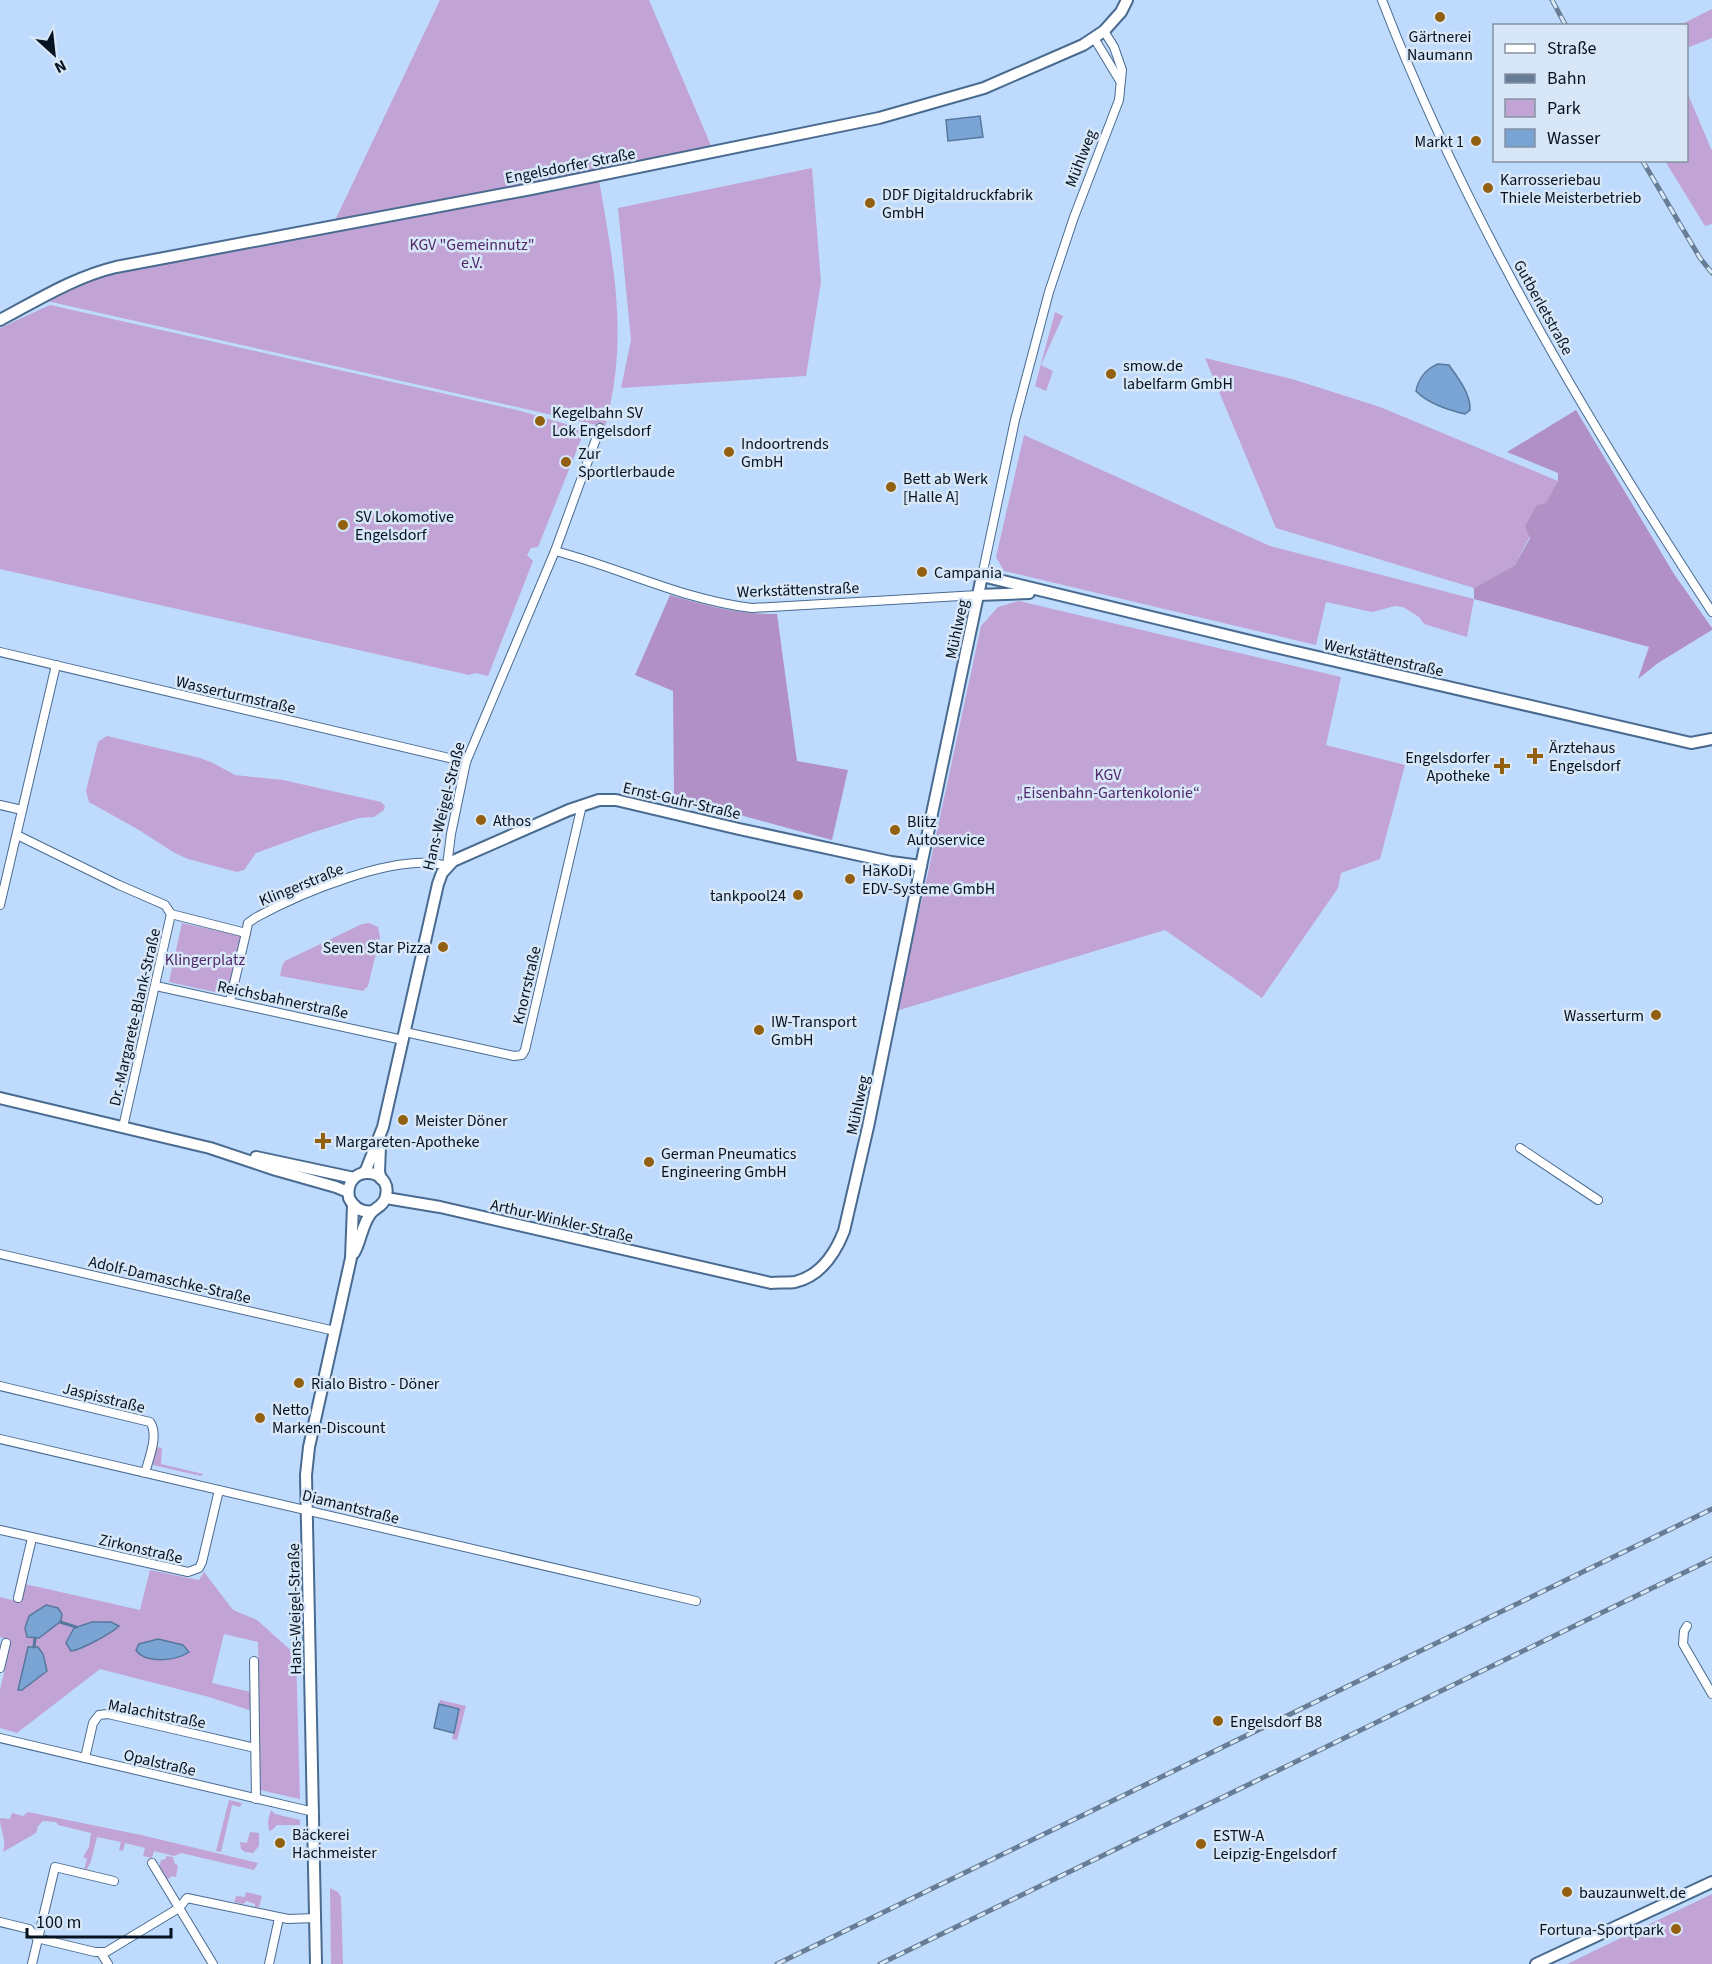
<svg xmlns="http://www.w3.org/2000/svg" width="1712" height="1964" font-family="'Source Sans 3',sans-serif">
<rect width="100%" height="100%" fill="#bedbfd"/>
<g fill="#c2a3d5">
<path d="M440,0H649L712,148L592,171L593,181L599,180C614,268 629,338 605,427L47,301L89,280L126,270L329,233Z"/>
<polygon points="1712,9 1712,38 1687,48 1686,26 1680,25"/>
<polygon points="1687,92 1712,151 1712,224 1705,226 1665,161 1686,160"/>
<polygon points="812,168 821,282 806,376 621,388 631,340 618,208"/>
<polygon points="50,305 517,410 583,429 580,436 582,437 538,547 531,548 527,555 533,561 488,676 476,673 469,675 0,569 0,328"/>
<polygon points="1055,312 1063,316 1041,365 1053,371 1046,391 1035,386"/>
<polygon points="1205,358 1292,379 1380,407 1558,481 1515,565 1474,588 1276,528"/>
<polygon points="1024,435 1270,546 1474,599 1467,637 1424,624 1419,617 1403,607 1395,606 1372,612 1326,602 1316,645 1004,571 996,557"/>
<polygon points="1019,601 1341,677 1326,745 1405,765 1380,859 1341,873 1338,888 1262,998 1165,930 896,1011 928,873 981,626 998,607"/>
<polygon points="107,736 200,758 213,763 235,775 283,780 381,802 385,806 384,810 374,817 359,818 314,832 256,853 244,870 237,872 188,859 173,852 139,830 89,802 86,791 97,746 99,741"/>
<polygon points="182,923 241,936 228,995 169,982"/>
<polygon points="369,923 378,927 380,937 368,986 363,991 280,976 282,966 285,961 362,924"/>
<polygon points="156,1447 162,1448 161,1464 203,1474 201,1476 153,1465 153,1460"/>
<polygon points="150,1570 199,1580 204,1572 233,1610 257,1620 296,1655 300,1799 260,1790 258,1642 224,1634 212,1683 251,1692 252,1711 209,1697 100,1669 17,1733 0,1728 0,1690 11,1642 0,1637 0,1597 12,1600 22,1598 25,1584 140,1610"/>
<polygon points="440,1700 466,1706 457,1740 452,1739 459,1709 439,1704"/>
<polygon points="229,1800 242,1803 240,1807 232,1805 221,1852 216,1851"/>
<polygon points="271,1810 275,1814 300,1820 300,1825 277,1825 272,1830 269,1831 268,1821"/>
<path d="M28,1812L141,1835L258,1863L254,1870L181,1853L174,1856L154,1851L152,1858L143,1856L145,1848L125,1843L123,1851L119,1850L121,1842L97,1837L91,1861L87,1869H84L87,1859L83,1857L89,1847L91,1833L58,1825L56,1822L43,1821L38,1826L36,1833L3,1852C7,1838 0,1832 0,1818L10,1819L12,1813L23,1816Z"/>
<polygon points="250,1832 259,1833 259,1846 253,1853 245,1852 241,1849 240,1842 247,1843"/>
<polygon points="166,1856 173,1857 175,1864 178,1865 176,1877 172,1876 167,1880 159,1868 161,1860 166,1859"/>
<polygon points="330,1888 338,1892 341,1897 343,1964 331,1964"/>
<polygon points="246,1892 262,1896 259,1907 255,1907 255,1904 247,1901 243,1904 234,1902 236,1896 245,1897"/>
<polygon points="1712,1894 1712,1964 1567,1964"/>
</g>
<g fill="#b190c6">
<polygon points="1576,410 1674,574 1712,628 1712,630 1658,663 1638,679 1649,647 1474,599 1474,588 1515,565 1530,538 1525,526 1537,505 1546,503 1558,481 1558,473 1507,452"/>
<path d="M670,595C708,606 736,614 777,614L797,761L848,770L832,840L674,797L673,691L635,675Z"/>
</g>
<g fill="#7aa4d4" stroke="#57789e" stroke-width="1.5">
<polygon points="980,116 983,137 948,141 946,120"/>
<path d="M1438,364L1449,365C1458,378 1471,394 1470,410L1465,414C1448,410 1428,404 1416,391C1418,379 1426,369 1438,364Z"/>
<polygon points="46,1605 58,1608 62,1614 61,1621 39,1638 27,1637 25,1628 29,1616"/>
<path d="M92,1622H111L119,1626C112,1633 81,1650 71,1651L66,1643L74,1628Z"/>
<path d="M158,1639L183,1645L189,1652C176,1661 145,1664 136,1650L139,1644Z"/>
<polygon points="28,1647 38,1647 43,1654 47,1671 22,1690 18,1690"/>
<polygon points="439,1704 459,1709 454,1733 434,1728"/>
</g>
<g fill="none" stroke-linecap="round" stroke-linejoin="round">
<g stroke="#57789e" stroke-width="3">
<polyline points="60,1622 76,1627"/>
<polyline points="34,1647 35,1638"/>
</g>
<g stroke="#496b90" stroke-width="10">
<g id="street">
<path d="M1382,0C1465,216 1586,419 1712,612"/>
<polyline points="1094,38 1120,81"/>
<path d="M555,551C621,568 683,600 752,608L978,595"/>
<polyline points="982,576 1015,420 1049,292 1074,217 1119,100 1122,70 1114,47 1104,31"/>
<polyline points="0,652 466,762"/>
<polyline points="0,805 22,810"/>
<path d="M17,835L119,885L165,905L171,914L246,933L248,923L255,918C298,894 399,851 447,866L451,834L466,762L555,551L600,428"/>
<polyline points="0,905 56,665"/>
<polyline points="156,986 403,1040"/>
<polyline points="230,1001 246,933"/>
<polyline points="405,1032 514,1056 522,1055 525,1050 582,805"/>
<polyline points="123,1127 171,914"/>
<polyline points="1520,1148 1598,1200"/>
<polyline points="0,1254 335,1331"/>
<path d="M0,1386L150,1422C159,1435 149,1458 145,1473"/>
<polyline points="0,1439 696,1601"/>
<polyline points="0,1530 188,1572 199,1568 202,1562 219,1490"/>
<polyline points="18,1598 32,1538"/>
<polyline points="1687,1626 1684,1631 1683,1644 1712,1694"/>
<polyline points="254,1661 256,1799"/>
<polyline points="0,1668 6,1643"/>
<polyline points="0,1738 314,1812"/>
<polyline points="85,1758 93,1723 99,1715 108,1714 255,1748"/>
<polyline points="152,1863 213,1964"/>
<polyline points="0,1922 29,1929 37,1938 45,1940 95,1952 106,1952 179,1908 187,1898 288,1919 315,1918"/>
<polyline points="101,1953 108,1964"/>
<polyline points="32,1964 55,1867 114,1881"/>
<polyline points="269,1964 279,1918"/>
</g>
</g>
<g stroke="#496b90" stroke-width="14">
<g id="secondary">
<path d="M0,320C38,300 74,277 116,267L531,189L879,118L984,88L1083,45L1104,31L1121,12L1127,0"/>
<polyline points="978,595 1029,593"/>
<polyline points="0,1098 210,1148 276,1170 336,1187 348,1192"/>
<polyline points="380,1146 379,1172 381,1179"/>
<polyline points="256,1157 354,1178"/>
<polyline points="363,1173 366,1170 383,1127 438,884 442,873 453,861 569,810 599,800 616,800 739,829 891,862 921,866"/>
<path d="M386,1198L440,1207L771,1283C778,1282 787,1283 795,1282C820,1276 835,1254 844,1231L868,1127L921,866L982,576L1279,648L1691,743L1712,739"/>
<path d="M354,1253C361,1241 362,1224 371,1213C376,1207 384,1206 386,1196C393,1167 343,1163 349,1198C354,1208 362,1213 373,1211"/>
<polyline points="316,1964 306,1475 309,1447 351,1258 353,1206"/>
<polyline points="1536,1964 1712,1882"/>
</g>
</g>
<use href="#street" stroke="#fff" stroke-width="8"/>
<use href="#secondary" stroke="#fff" stroke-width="10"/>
<g stroke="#677d95" stroke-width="5">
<g id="rail">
<polyline points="1552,0 1566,26"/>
<polyline points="1642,160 1700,258 1712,273"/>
<polyline points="777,1964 1712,1509"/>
<polyline points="880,1964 1712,1559"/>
</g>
</g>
<use href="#rail" stroke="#d8e7f8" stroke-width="3" stroke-dasharray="9" stroke-linecap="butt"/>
</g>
<g fill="#926010" stroke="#d8e7f8" stroke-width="2">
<circle cx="1440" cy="17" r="6"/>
<circle cx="1476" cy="141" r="6"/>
<circle cx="1488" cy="188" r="6"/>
<circle cx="870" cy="203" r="6"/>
<circle cx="1111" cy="374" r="6"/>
<circle cx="540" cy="421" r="6"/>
<circle cx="729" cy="452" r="6"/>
<circle cx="566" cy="462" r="6"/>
<circle cx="891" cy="487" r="6"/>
<circle cx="343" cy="525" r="6"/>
<circle cx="922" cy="572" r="6"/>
<path d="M1532 747h6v6h6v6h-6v6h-6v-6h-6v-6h6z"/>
<path d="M1499 757h6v6h6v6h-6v6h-6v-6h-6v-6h6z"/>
<circle cx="481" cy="820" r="6"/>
<circle cx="895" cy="830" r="6"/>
<circle cx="850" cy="879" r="6"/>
<circle cx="798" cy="895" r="6"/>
<circle cx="443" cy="947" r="6"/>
<circle cx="1656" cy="1015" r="6"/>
<circle cx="759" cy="1030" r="6"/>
<circle cx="403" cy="1120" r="6"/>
<path d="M320 1132h6v6h6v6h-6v6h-6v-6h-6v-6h6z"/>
<circle cx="649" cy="1162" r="6"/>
<circle cx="299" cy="1383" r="6"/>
<circle cx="260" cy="1418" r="6"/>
<circle cx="1218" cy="1721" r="6"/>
<circle cx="280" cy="1843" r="6"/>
<circle cx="1201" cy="1844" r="6"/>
<circle cx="1567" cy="1892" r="6"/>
<circle cx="1676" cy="1929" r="6"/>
</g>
<g text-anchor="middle" stroke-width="5" stroke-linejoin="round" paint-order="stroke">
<g font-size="16" fill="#051220" stroke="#d8e7f8" text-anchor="start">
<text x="1440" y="42" text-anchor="middle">Gärtnerei<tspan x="1440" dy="18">Naumann</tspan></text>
<text x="1464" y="147" text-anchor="end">Markt 1</text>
<text x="1500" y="185">Karrosseriebau<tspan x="1500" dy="18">Thiele Meisterbetrieb</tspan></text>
<text x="882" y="200">DDF Digitaldruckfabrik<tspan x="882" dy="18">GmbH</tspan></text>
<text x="1123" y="371">smow.de<tspan x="1123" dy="18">labelfarm GmbH</tspan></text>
<text x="552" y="418">Kegelbahn SV<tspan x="552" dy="18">Lok Engelsdorf</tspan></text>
<text x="741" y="449">Indoortrends<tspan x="741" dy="18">GmbH</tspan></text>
<text x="578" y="459">Zur<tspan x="578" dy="18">Sportlerbaude</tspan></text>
<text x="903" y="484">Bett ab Werk<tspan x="903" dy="18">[Halle A]</tspan></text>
<text x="355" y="522">SV Lokomotive<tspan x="355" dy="18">Engelsdorf</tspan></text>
<text x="934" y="578">Campania</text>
<text x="1549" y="753">Ärztehaus<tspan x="1549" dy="18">Engelsdorf</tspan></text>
<text x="1490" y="763" text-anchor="end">Engelsdorfer<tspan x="1490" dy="18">Apotheke</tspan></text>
<text x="493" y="826">Athos</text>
<text x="907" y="827">Blitz<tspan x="907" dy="18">Autoservice</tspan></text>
<text x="862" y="876">HaKoDi<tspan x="862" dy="18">EDV-Systeme GmbH</tspan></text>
<text x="786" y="901" text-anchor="end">tankpool24</text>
<text x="431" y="953" text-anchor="end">Seven Star Pizza</text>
<text x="1644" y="1021" text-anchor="end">Wasserturm</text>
<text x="771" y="1027">IW-Transport<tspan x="771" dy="18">GmbH</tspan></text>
<text x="415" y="1126">Meister Döner</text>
<text x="335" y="1147">Margareten-Apotheke</text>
<text x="661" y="1159">German Pneumatics<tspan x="661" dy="18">Engineering GmbH</tspan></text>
<text x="311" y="1389">Rialo Bistro - Döner</text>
<text x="272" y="1415">Netto<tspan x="272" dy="18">Marken-Discount</tspan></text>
<text x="1230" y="1727">Engelsdorf B8</text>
<text x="292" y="1840">Bäckerei<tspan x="292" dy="18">Hachmeister</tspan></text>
<text x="1213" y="1841">ESTW-A<tspan x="1213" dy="18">Leipzig-Engelsdorf</tspan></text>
<text x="1579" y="1898">bauzaunwelt.de</text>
<text x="1664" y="1935" text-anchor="end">Fortuna-Sportpark</text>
</g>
<g font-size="16" fill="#051220" stroke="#d8e7f8">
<text transform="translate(1080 158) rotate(-69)" y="6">Mühlweg</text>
<text transform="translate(570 165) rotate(-11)" y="6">Engelsdorfer Straße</text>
<text transform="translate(1544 307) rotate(61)" y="6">Gutberletstraße</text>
<text transform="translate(798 589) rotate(-2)" y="6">Werkstättenstraße</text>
<text transform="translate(956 629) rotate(-78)" y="6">Mühlweg</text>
<text transform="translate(1384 657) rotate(13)" y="6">Werkstättenstraße</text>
<text transform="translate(236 694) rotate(13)" y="6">Wasserturmstraße</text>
<text transform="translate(682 800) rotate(13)" y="6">Ernst-Guhr-Straße</text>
<text transform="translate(443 806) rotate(-76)" y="6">Hans-Weigel-Straße</text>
<text transform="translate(301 884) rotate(-22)" y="6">Klingerstraße</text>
<text transform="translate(526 985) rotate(-77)" y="6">Knorrstraße</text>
<text transform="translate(283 999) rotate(12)" y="6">Reichsbahnerstraße</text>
<text transform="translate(134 1017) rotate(-77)" y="6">Dr.-Margarete-Blank-Straße</text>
<text transform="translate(857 1105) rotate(-78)" y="6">Mühlweg</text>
<text transform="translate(562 1220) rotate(13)" y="6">Arthur-Winkler-Straße</text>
<text transform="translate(170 1279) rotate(13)" y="6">Adolf-Damaschke-Straße</text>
<text transform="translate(104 1397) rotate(14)" y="6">Jaspisstraße</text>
<text transform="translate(351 1506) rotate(14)" y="6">Diamantstraße</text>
<text transform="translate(141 1548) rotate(13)" y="6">Zirkonstraße</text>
<text transform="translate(294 1609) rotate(-91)" y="6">Hans-Weigel-Straße</text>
<text transform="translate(157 1713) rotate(11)" y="6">Malachitstraße</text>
<text transform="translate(160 1762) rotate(13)" y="6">Opalstraße</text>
</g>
<g font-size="16" fill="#512768" stroke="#d8e7f8">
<text x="472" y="250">KGV "Gemeinnutz"<tspan x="472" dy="18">e.V.</tspan></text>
<text x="1108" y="780">KGV<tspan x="1108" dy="18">„Eisenbahn-Gartenkolonie“</tspan></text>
<text x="205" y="965">Klingerplatz</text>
</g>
</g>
<rect x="1493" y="24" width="195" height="138" fill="#d8e7f8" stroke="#8492a2" stroke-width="1.5"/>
<rect x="1505" y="44" width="30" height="9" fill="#ffffff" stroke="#8492a2" stroke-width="1.5"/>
<text x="1547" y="54" font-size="18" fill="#051220">Straße</text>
<rect x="1505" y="74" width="30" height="9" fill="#677d95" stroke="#8492a2" stroke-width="1.5"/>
<text x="1547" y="84" font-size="18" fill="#051220">Bahn</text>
<rect x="1505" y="99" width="30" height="18" fill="#c2a3d5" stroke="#8492a2" stroke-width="1.5"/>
<text x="1547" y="114" font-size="18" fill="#051220">Park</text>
<rect x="1505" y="129" width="30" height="18" fill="#7aa4d4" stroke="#8492a2" stroke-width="1.5"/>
<text x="1547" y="144" font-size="18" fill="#051220">Wasser</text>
<g transform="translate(54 54) rotate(153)" stroke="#d8e7f8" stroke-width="4.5" paint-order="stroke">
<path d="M0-4.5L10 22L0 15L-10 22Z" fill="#051220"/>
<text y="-9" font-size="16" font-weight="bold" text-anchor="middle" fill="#051220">N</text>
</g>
<path d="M27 1928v9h144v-9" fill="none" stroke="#051220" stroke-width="3"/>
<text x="36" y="1928" font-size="18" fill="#051220" stroke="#d8e7f8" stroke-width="4.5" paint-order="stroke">100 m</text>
</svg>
